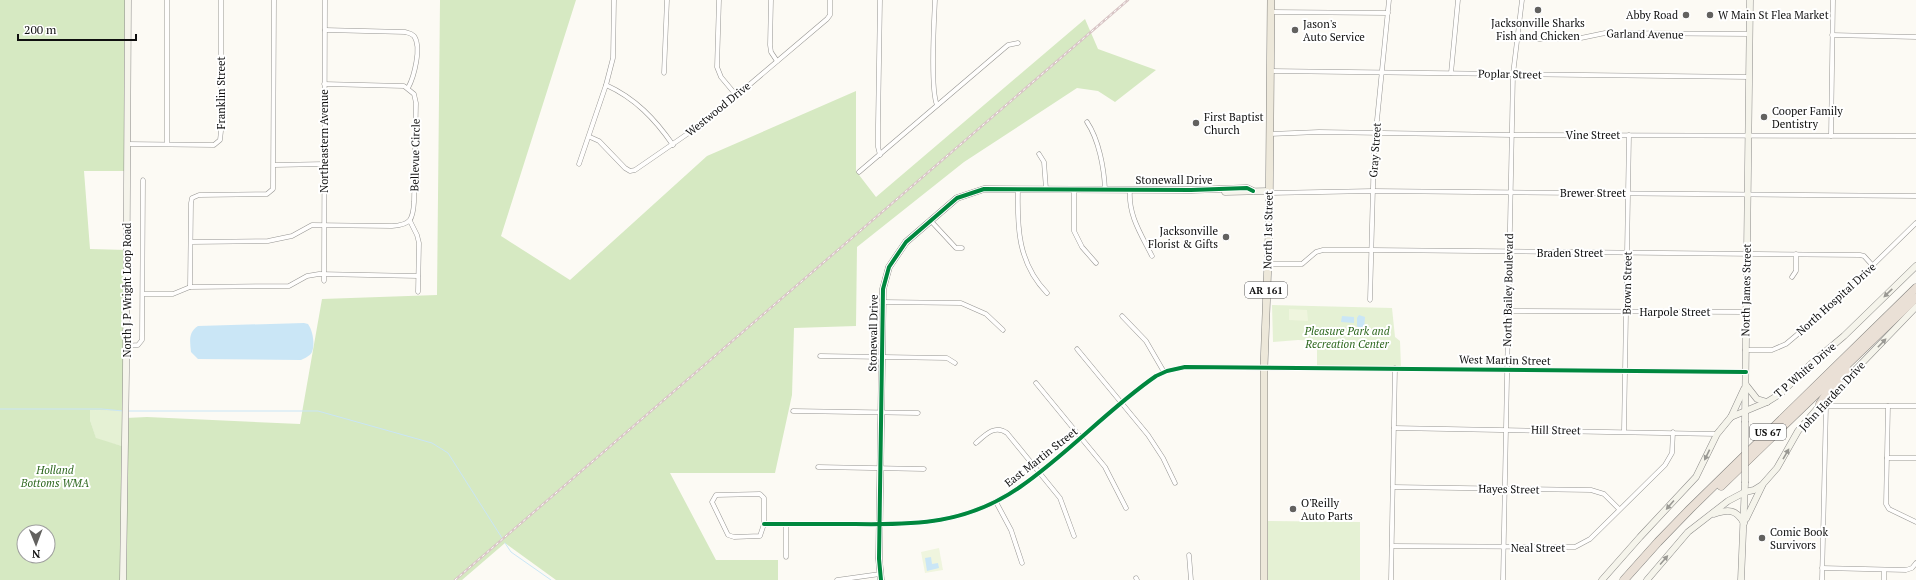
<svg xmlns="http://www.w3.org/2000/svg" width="1916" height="580" font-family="'PT Serif',serif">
<rect width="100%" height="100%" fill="#fcfaf4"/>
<g fill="#e5f1d4">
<polygon points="1272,305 1392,308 1395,337 1400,341 1401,368 1317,367 1317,341 1298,340 1273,342"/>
<polygon points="90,410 126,411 125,447 96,439 90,420"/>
<polygon points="1264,521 1360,522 1360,580 1264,580"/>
</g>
<path fill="#d6e9c2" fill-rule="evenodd" d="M0,0H128L127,171H84L90,249L127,250L126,411L90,410V420L96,438L125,447L126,418L147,417L300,424L322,299L437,295L440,0H576L501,236L570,280L707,156L856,91V171L876,197L1085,19L1098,49L1156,70L1115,102L1098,91L1077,88L964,162L857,247L856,326L794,328L792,395L775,473H670L716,560H778V580H556L505,543L462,580H0ZM24,532H48V556H24Z"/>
<g fill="#eff5de">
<polygon points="1289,309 1307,310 1308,321 1289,320"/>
<polygon points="939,548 943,570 925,573 921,552"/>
</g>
<g fill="#cae6f6">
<polygon points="1359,315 1365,317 1364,329 1362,330 1357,326 1357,318"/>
<polygon points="1342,316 1354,317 1354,323 1341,322"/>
<path d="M304,323L308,324C313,331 315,344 312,352C310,356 305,358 301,360L198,359L191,352C190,342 188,332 198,326Z"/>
<polygon points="931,557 932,564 938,563 939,568 927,571 925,558"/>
</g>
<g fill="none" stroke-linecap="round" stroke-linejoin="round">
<g stroke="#cae6f6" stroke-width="1">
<polyline points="0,409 102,409 123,411"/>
<polyline points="129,411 318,411 432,443 448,453 502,538"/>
<polyline points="505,543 511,552 551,580"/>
</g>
<g stroke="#969592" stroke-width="5">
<g id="street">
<polyline points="167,0 167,144"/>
<polyline points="719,0 717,67 721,77 736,95"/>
<polyline points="771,0 770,45 771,52 777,61"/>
<polyline points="880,0 878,125 878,147 880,155"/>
<path d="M935,0C934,21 930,89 937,105"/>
<polyline points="1272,12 1388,13"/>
<path d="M325,30L405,32C409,33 411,33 414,36C422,47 414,77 408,88"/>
<polyline points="1832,35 1916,37"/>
<polyline points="1516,39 1562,39 1581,38 1605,33 1750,34"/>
<polyline points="1271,71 1749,77"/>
<polyline points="664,73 667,0"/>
<polyline points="1451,73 1458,0"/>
<path d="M606,85C635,98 655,119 673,145"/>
<path d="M1087,122C1099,140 1104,168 1105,189"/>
<polyline points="1270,134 1319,132 1512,135 1916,136"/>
<polyline points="1831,136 1833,0"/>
<polyline points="590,137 599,141 625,168 630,171 635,170 709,119 827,19 830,15 830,0"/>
<polyline points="127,144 214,145 220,140 221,131 221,0"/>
<polyline points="1039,154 1044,162 1046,189"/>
<polyline points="579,164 606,85 613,58 614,0"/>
<polyline points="274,165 325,164"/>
<polyline points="859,172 1008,45 1018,43"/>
<path d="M1018,189C1017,228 1018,263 1047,293"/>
<polyline points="1074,189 1074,231 1082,247 1096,263"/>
<path d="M1130,190C1128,215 1141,234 1152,256"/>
<polyline points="1269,193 1373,191 1916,196"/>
<polyline points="930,220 956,248 962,248"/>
<polyline points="410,221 417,235 419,243 418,292"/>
<path d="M191,242L268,241L292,236L312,225L392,226C411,225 413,219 414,202L416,103L414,94L404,86L324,84"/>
<polyline points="1268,264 1302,264 1316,252 1323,250 1372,250 1860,255 1864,256 1873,266"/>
<polyline points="1792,277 1796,271 1796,254"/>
<polyline points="324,281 325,0"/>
<polyline points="190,287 191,203 192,198 199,195 267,194 273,189 274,0"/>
<polyline points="143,294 173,294 190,287 289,286 307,276 319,274 418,276"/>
<polyline points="1370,300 1374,150 1389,0"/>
<polyline points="882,302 961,303 986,314 1003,330"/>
<polyline points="1508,311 1745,312"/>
<polyline points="1122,316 1146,341 1164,372"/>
<polyline points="126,346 138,345 142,340 143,180"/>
<polyline points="1077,349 1148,435 1163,458 1175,483"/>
<polyline points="1745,350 1772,350 1786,344 1830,307 1916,223"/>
<polyline points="820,356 947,358 955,363"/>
<polyline points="1036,383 1105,467 1126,508"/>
<polyline points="1825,406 1916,406"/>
<polyline points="1888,406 1886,504 1889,509 1916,522"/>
<polyline points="793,411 918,413"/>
<polyline points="1394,428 1717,434"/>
<polyline points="1624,431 1629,135"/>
<path d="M976,443C985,435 995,424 1007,433L1060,498L1074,536"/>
<polyline points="1887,458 1916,458"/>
<polyline points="818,467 924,469"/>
<polyline points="1393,487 1591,490 1604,494 1619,509"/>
<polygon points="760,494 764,498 764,524 760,536 734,537 728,535 712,502 716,495"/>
<polyline points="996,502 1011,530 1022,563"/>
<path d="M764,524C795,524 825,524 855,524C916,525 967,524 1020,487C1068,454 1108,409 1156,376L1167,371L1185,367L1746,372"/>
<polyline points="1392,546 1575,547 1590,539 1665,465 1672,453 1673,432"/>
<polyline points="1189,555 1191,580"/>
<polyline points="786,557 786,524"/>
<polyline points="1822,568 1906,570 1912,568 1916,563"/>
<polyline points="1136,578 1137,580"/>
<polyline points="837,580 880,574"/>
<polyline points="1391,580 1395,368"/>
<polyline points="1503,580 1513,74 1522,0"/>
<polyline points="1822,580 1826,406"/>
<polyline points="1884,580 1884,570"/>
</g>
</g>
<g stroke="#8c8b89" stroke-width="7">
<g id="secondary">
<polyline points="1225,192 1269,191"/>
<polyline points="1746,385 1757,399 1767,402"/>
<polyline points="1835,391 1916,307"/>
<polyline points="1731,417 1744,389"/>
<polyline points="1745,421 1750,0"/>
<path d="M1714,514C1728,509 1736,509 1744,523"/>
<polyline points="1746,519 1762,486"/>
<polyline points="123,580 126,372 128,0"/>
<polyline points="881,580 879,559 883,289 889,267 906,242 957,198 984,189 1191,190 1247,188 1253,191"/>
<polyline points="1602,580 1640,537 1696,477 1717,434 1731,417 1767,402 1780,394 1813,362 1844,336 1916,266"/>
<polyline points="1647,580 1688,532 1728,501 1745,492 1754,490 1762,485 1777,468 1798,431 1822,403"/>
<polyline points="1741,580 1745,483"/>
</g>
</g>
<g stroke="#83827f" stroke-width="8">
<polyline id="primary" points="1264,580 1264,367 1269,234 1271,0"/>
</g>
<g stroke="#83827f" stroke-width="9">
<g id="highway">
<polyline points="1820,404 1827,393 1848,371"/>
<polyline points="1721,486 1916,298"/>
<polyline points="1624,580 1658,542 1690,509 1916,288"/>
</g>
</g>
<use href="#street" stroke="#fffefd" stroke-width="4"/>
<use href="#secondary" stroke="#f5f4eb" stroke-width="6"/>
<use href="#primary" stroke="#ede8da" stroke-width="7"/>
<use href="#highway" stroke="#eae0d6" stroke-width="8"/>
<g stroke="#d8c5c5" stroke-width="2.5">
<polyline id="rail" points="455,580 1128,0"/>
</g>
<use href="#rail" stroke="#fff" stroke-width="1" stroke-dasharray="3" stroke-linecap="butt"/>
<g stroke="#8c8b89" stroke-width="7" stroke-linecap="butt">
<polyline id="secondary-bridge" points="1745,483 1745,421"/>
</g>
<use href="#secondary-bridge" stroke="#f5f4eb" stroke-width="6"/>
<g stroke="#fff" stroke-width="6">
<g id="cycleway">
<path d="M764,524C795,524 825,524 855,524C916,525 967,524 1020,487C1068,454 1108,409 1156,376L1167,371L1185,367L1746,372"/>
<polyline points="881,580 879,559 883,289 889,267 906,242 957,198 984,189 1191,190 1247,188 1253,191"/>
</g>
</g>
<use href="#cycleway" stroke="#00873e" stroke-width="4"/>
</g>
<defs><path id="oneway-solid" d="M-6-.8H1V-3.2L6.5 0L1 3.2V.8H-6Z"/></defs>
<g fill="#999893">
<use href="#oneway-solid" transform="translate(1888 293) rotate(136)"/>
<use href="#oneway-solid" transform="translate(1882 343) rotate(-46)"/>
<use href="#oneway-solid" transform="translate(1786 454) rotate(-60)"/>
<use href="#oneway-solid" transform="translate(1707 455) rotate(116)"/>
<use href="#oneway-solid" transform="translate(1670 505) rotate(131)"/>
<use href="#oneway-solid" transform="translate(1664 560) rotate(-49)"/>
</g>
<g fill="#62615f" stroke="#fff" stroke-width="1.5">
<circle cx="1538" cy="10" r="4"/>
<circle cx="1686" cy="15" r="4"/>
<circle cx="1710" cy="15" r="4"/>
<circle cx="1295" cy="30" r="4"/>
<circle cx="1764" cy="117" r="4"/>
<circle cx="1196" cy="123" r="4"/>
<circle cx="1226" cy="237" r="4"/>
<circle cx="1293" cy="509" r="4"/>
<circle cx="1762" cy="538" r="4"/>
</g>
<g text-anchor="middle" stroke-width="4" stroke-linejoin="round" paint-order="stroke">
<g fill="#fff" stroke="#575757" stroke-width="1">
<rect x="1245" y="282" width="42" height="16" rx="3"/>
<rect x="1750" y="424" width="36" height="16" rx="3"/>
</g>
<g font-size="10" font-weight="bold" fill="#0f0f0f">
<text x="1266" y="294">AR 161</text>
<text x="1768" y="436">US 67</text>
</g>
<g font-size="11" fill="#0f0f0f" stroke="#fff" text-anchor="start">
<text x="1678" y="19" text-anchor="end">Abby Road</text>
<text x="1718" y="19">W Main St Flea Market</text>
<text x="1538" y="27" text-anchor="middle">Jacksonville Sharks<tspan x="1538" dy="13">Fish and Chicken</tspan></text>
<text x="1303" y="28">Jason's<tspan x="1303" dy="13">Auto Service</tspan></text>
<text x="1772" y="115">Cooper Family<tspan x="1772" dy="13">Dentistry</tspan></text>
<text x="1204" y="121">First Baptist<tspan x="1204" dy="13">Church</tspan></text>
<text x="1218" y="235" text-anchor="end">Jacksonville<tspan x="1218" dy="13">Florist &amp; Gifts</tspan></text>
<text x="1301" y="507">O'Reilly<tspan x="1301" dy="13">Auto Parts</tspan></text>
<text x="1770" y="536">Comic Book<tspan x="1770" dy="13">Survivors</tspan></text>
</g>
<g font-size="11" fill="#0f0f0f" stroke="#fff">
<text transform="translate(1645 34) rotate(1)" y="4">Garland Avenue</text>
<text transform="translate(1510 74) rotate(1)" y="4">Poplar Street</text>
<text transform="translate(221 93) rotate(-90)" y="4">Franklin Street</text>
<text transform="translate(718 109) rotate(-39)" y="4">Westwood Drive</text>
<text x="1593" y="139">Vine Street</text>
<text transform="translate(324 141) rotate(-90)" y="4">Northeastern Avenue</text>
<text transform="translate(1375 150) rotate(-86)" y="4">Gray Street</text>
<text transform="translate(415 155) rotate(-89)" y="4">Bellevue Circle</text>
<text x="1174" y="184">Stonewall Drive</text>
<text x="1593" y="197">Brewer Street</text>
<text transform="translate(1268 230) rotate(-89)" y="4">North 1st Street</text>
<text x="1570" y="257">Braden Street</text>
<text transform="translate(1627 283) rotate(-89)" y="4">Brown Street</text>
<text transform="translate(127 290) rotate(-90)" y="4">North J P Wright Loop Road</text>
<text transform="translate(1508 290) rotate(-89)" y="4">North Bailey Boulevard</text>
<text transform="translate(1746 290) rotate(-89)" y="4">North James Street</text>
<text transform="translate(1836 299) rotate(-42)" y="4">North Hospital Drive</text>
<text x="1675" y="316">Harpole Street</text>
<text transform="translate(873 333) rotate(-89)" y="4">Stonewall Drive</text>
<text transform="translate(1505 360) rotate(1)" y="4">West Martin Street</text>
<text transform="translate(1805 370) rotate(-41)" y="4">T P White Drive</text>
<text transform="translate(1832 396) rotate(-47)" y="4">John Harden Drive</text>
<text transform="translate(1556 430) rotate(1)" y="4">Hill Street</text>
<text transform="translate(1041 457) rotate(-38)" y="4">East Martin Street</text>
<text transform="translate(1509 489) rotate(1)" y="4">Hayes Street</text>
<text x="1538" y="552">Neal Street</text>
</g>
<g font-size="11" font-style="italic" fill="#2d671e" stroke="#fff">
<text x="1347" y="335">Pleasure Park and<tspan x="1347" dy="13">Recreation Center</tspan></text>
<text x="55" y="474">Holland<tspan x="55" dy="13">Bottoms WMA</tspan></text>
</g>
</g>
<g transform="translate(36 544) rotate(179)"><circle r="19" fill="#ffffff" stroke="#9f9f9f"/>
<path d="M0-3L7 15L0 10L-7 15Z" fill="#62615f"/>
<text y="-6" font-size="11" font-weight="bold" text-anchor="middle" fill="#0f0f0f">N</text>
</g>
<path d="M18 34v6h118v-6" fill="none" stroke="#0f0f0f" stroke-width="2"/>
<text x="24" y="34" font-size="12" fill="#0f0f0f" stroke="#ffffff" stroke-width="3" paint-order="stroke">200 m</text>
</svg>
